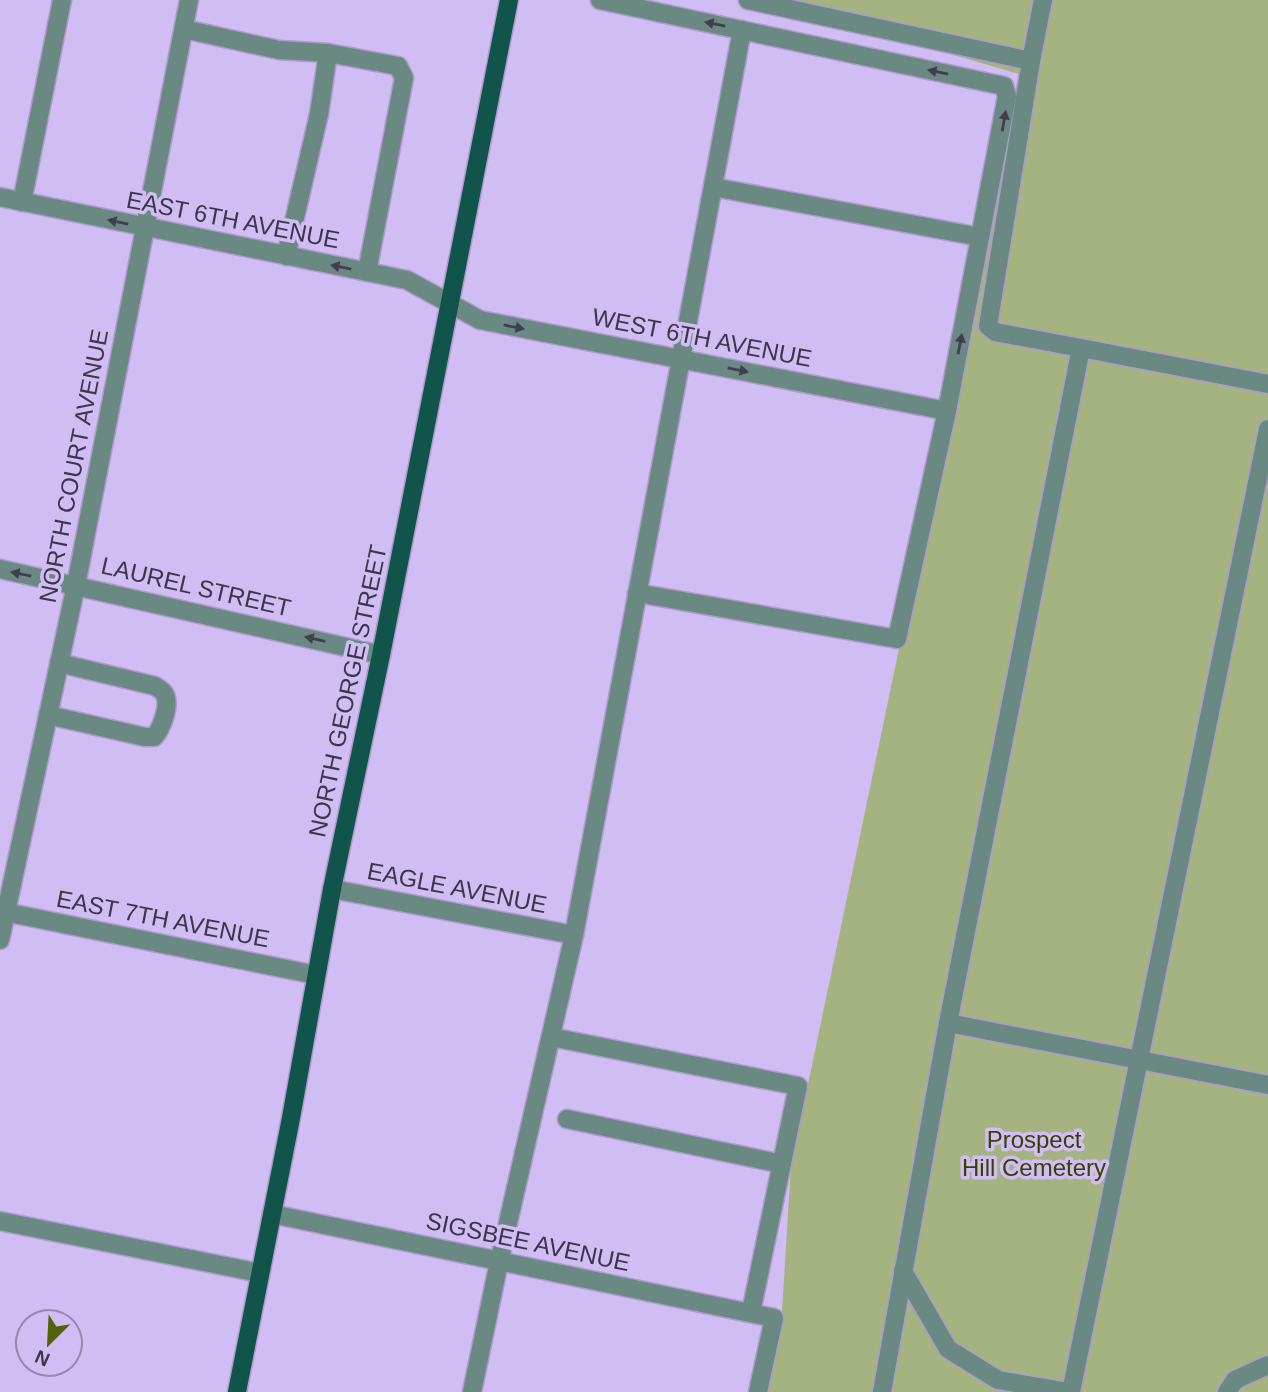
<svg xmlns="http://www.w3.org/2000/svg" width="1268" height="1392" font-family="Helvetica,sans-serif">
<rect width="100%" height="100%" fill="#d0bdf3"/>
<polygon fill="#a4b380" points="765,0 1268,0 1268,1392 767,1392 781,1328 791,1166 1019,74"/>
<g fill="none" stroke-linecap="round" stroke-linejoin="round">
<g stroke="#ad9ccb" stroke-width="21">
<g id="minor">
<polyline points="600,0 1004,86 1007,96 947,411 897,639 637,593"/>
<polyline points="748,0 1031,61"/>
<polyline points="1043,0 1031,61 988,326 995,332 1081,348"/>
<polyline points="184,29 279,50 328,53 398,66 404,78 367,272"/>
<polyline points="713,187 980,237"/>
<polyline points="0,197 407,280 480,320 947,411"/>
<polyline points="22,202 62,0"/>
<polyline points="286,256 319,114 328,53"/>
<polyline points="0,569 381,655"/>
<path d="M48,715L145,737H154C162,728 171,704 164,693C162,690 158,688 155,686L59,663"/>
<polyline points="332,889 574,935"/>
<polyline points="0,911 316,975"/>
<polyline points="0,940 76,585 189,0"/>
<polyline points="948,1023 1268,1085"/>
<polyline points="551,1037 798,1086 751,1312"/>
<polyline points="567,1119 782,1164"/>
<polyline points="272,1214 774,1318 758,1392"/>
<polyline points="0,1221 260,1273"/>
<polyline points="903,1271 948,1349 998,1380 1069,1392"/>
<polyline points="472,1392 499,1262 574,935 742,30"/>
<polyline points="882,1392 948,1023 1081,348 1268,384"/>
<polyline points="1071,1392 1268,429"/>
<polyline points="1227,1392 1235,1380 1268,1365"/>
</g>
</g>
<g stroke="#ad9ccb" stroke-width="21">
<polyline id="major" points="237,1392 291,1118 332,889 381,655 509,0"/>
</g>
<use href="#minor" stroke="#6b8983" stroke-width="18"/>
<use href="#major" stroke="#11544b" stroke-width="18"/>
</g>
<defs><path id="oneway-solid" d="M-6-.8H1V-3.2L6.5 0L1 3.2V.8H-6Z" transform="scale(1.75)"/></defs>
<g fill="#423d51">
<use href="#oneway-solid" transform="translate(715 24) rotate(-168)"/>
<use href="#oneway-solid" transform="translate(938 72) rotate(-168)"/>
<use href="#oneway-solid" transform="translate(1004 121) rotate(-80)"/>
<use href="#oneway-solid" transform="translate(118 222) rotate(-168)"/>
<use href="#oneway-solid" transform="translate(341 267) rotate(-169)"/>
<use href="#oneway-solid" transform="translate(514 327) rotate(11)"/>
<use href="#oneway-solid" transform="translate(960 344) rotate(-79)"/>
<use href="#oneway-solid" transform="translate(738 370) rotate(11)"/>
<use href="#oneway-solid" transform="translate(21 574) rotate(-168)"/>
<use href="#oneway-solid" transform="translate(315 639) rotate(-167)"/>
</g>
<g text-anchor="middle" stroke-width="7" stroke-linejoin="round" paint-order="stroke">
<g font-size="24" fill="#3d354b" stroke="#d0bdf3">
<text transform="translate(233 220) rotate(11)" y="8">EAST 6TH AVENUE</text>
<text transform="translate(702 338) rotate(11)" y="8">WEST 6TH AVENUE</text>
<text transform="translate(74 466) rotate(-79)" y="8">NORTH COURT AVENUE</text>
<text transform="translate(196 587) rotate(13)" y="8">LAUREL STREET</text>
<text transform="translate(348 691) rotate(-78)" y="8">NORTH GEORGE STREET</text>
<text transform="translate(457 888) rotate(11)" y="8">EAGLE AVENUE</text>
<text transform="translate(163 919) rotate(11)" y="8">EAST 7TH AVENUE</text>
<text transform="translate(528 1242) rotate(12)" y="8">SIGSBEE AVENUE</text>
</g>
<g font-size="24" fill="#354200" stroke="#d0bdf3">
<text x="1034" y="1148">Prospect<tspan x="1034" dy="28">Hill Cemetery</tspan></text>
</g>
</g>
<g transform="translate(49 1343) rotate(204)"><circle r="33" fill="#d0bdf3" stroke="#9587b0" stroke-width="2"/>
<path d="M0-5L12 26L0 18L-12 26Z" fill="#52630b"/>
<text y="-10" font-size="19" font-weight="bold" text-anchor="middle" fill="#3d354b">N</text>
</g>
</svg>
